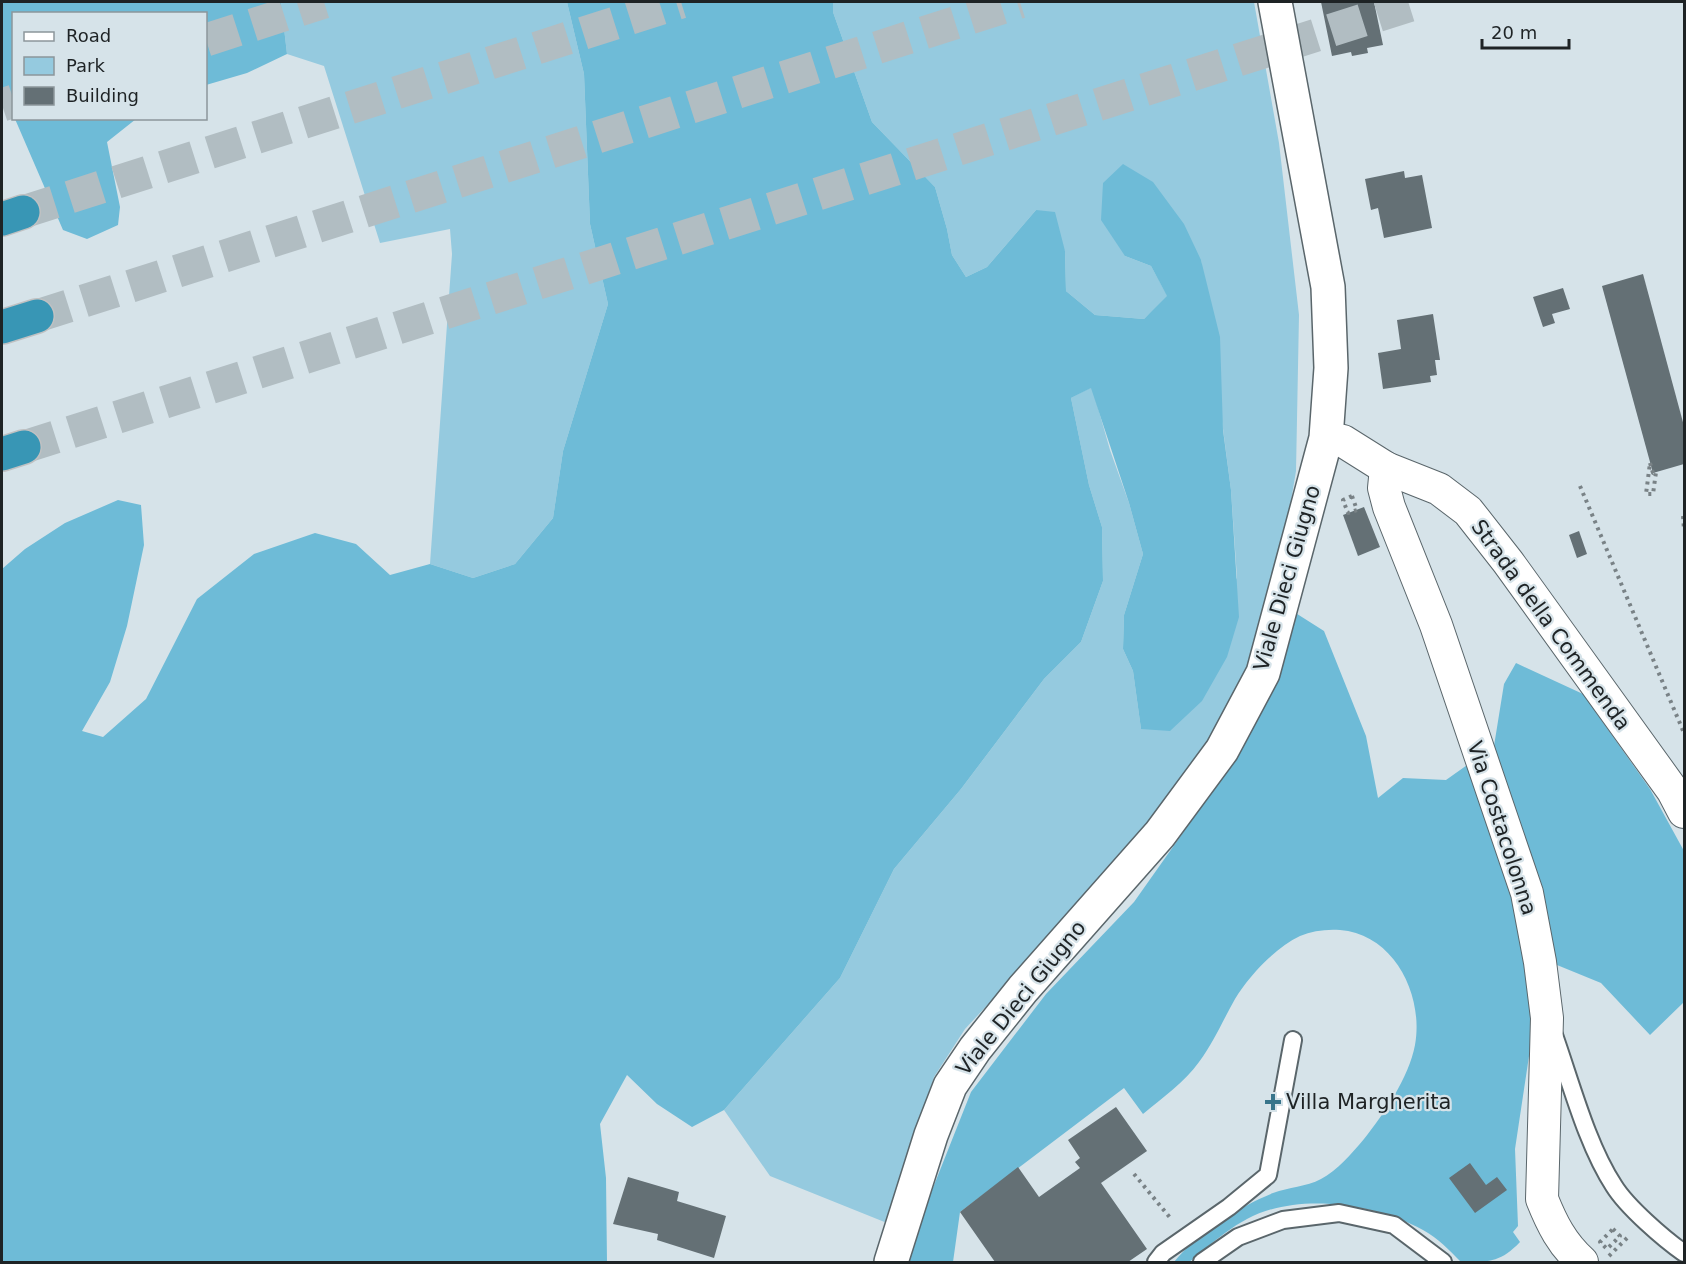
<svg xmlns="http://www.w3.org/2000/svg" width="1686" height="1264" font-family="'DejaVu Sans',sans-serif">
<rect width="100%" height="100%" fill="#d6e3e9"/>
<g fill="#95cadf">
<polygon points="281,2 567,2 584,74 590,224 608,304 563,451 553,518 515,564 473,578 430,564 452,254 450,229 380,243 324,66 287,54"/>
<polygon points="833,2 1254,2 1279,143 1299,315 1296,471 1277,585 1241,693 1175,794 1044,944 965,1029 934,1077 887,1223 770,1176 724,1110 840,978 894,869 961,789 1044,679 1081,642 1103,581 1102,527 1089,485 1071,398 1092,387 1110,450 1129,503 1143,554 1124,615 1123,649 1133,671 1141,729 1237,578 1231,490 1201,260 1125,256 1151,266 1168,297 1144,319 1095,315 1066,291 1065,251 1036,210 987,267 966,277 952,255 947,229 935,187 872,122 833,12"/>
</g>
<g fill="#6ebbd7">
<polygon points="2,2 281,2 287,54 247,73 206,85 206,14 14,14 13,116 2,90"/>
<polygon points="567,2 833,2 833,12 872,122 935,187 947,229 952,255 966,277 987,267 1036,210 1055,212 1065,251 1066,291 1095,315 1144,319 1167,296 1151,266 1125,256 1101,220 1103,183 1123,164 1153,182 1184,224 1201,260 1220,337 1223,430 1231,490 1239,617 1227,657 1202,701 1170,731 1141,729 1133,671 1123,649 1124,615 1143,554 1129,503 1091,388 1071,398 1089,485 1102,527 1103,581 1081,642 1044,679 961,789 894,869 840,978 724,1110 692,1127 657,1104 627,1075 600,1124 606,1178 607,1262 2,1262 2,569 25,549 65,523 118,500 141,505 144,545 127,626 110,682 82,731 103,737 146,699 197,599 254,554 315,533 356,544 390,575 430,564 473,578 515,564 553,518 563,451 608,304 590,224 584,74"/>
<polygon points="15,119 136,119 107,142 120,207 118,225 87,239 63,230"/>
<path d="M1294,612L1324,631L1366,736L1378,798L1403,778L1446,780L1494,746L1504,684L1516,663L1583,694L1650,789L1684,851V1002L1650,1035L1601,983L1557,965L1534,1023L1515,1149L1518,1226L1513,1232L1520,1242C1500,1263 1488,1262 1461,1262C1449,1250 1438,1238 1423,1230C1374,1203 1297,1192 1247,1219C1232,1227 1219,1237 1206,1248C1200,1252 1194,1260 1188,1262C1184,1264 1178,1262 1174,1262C1196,1234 1240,1206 1273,1193C1289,1187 1306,1187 1321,1179C1337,1171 1352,1153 1364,1139C1384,1114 1409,1077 1415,1045C1424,995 1394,934 1340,930C1326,929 1312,931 1300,936C1275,948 1249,976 1235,999C1223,1020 1214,1042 1199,1062C1185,1082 1162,1098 1143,1114L1124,1088L960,1212L953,1262H909L921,1218L971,1092L1046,994L1134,902L1233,762Z"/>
</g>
<g fill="#647075">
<polygon points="1321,2 1374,2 1383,45 1367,48 1368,53 1352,56 1351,52 1332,56"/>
<polygon points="1404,171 1405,178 1422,175 1432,228 1384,238 1378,208 1371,210 1365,179"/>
<polygon points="1643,274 1684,426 1684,464 1653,473 1602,286"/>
<polygon points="1563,288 1570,309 1552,314 1555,323 1543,327 1533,297"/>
<polygon points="1433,314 1440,360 1435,360 1437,375 1430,376 1431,382 1383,389 1378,353 1401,349 1397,320"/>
<polygon points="1364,507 1380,547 1358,556 1343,515"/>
<polygon points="1579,531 1587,554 1577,558 1569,535"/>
<polygon points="1116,1107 1147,1151 1101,1183 1147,1249 1128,1262 995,1262 960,1212 1018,1167 1039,1197 1080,1168 1075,1162 1080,1158 1068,1140"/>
<polygon points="1470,1163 1486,1185 1497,1177 1507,1190 1475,1213 1449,1178"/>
<polygon points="628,1177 679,1192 677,1201 726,1216 714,1258 657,1240 658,1234 613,1224"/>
</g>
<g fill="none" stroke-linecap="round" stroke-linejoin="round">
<g stroke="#b1bdc2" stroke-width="33" stroke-dasharray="33 16" stroke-linecap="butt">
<polyline points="206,40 324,2"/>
<polyline points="2,105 14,101"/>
<polyline points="23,212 681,2"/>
<polyline points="37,316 1020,2"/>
<polyline points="24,447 1420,2"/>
</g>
<g stroke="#5a666b" stroke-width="20">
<g id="lane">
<path d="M1554,1035C1571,1083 1587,1145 1614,1186C1627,1207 1664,1239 1684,1253"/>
<polyline points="1156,1262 1163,1253 1229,1207 1268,1175 1293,1040"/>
<polyline points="1202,1262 1238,1237 1283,1220 1339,1213 1394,1225 1443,1262"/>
</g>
</g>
<g stroke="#5a666b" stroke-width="34">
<g id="street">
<polyline points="1326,438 1343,441 1386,468 1439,489 1468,511 1508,562 1673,791 1684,812"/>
<path d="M1386,468L1384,488L1389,507L1436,625L1527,893L1540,962L1547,1018L1542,1199C1552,1224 1562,1244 1582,1262"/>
</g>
</g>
<g stroke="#5a666b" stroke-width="36">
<polyline id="secondary" points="891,1262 931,1135 950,1086 975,1049 1023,989 1160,834 1222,750 1263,673 1326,438 1331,368 1328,287 1275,2"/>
</g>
<g stroke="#c0c1c2" stroke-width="36">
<g id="highway">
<polyline points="2,219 23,212"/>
<polyline points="2,327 37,316"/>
<polyline points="2,454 24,447"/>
</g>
</g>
<g stroke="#798286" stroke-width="4" stroke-dasharray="3 4.5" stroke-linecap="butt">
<polygon points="1650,463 1653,473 1656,472 1653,494 1646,494"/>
<polyline points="1580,486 1684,733"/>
<polygon points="1352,496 1357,510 1348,513 1343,500"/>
<polyline points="1683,516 1684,530"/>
<polyline points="1134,1174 1172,1220"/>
<polygon points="1613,1229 1620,1236 1607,1249 1600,1242"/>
<polyline points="1609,1256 1630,1235"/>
</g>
<use href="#lane" stroke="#fff" stroke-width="16"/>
<use href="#street" stroke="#fff" stroke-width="32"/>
<use href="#secondary" stroke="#fff" stroke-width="33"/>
<use href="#highway" stroke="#3896b5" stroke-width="33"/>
</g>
<path fill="#38758b" stroke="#d6e3e9" stroke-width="2" d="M1270 1093h6v6h6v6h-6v6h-6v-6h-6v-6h6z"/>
<g text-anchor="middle" stroke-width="4.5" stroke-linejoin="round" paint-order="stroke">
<g font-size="21" fill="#1e2325" stroke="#d6e3e9">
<text transform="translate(1287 578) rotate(-74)" y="7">Viale Dieci Giugno</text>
<text transform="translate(1551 625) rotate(54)" y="7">Strada della Commenda</text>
<text transform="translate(1502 828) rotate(72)" y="7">Via Costacolonna</text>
<text transform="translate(1021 998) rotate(-51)" y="7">Viale Dieci Giugno</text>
</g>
<g font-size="21" fill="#1e2325" stroke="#d6e3e9" text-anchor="start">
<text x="1286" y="1109">Villa Margherita</text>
</g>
</g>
<rect width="1686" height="1264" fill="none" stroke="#1e2325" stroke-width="6"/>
<rect x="12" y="12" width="195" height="108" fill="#d6e3e9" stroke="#8c969b" stroke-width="1.5"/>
<rect x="24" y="32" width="30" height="9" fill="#ffffff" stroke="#8c969b" stroke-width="1.5"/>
<text x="66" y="42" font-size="18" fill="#1e2325">Road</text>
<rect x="24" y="57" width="30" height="18" fill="#95cadf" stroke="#8c969b" stroke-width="1.5"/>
<text x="66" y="72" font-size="18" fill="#1e2325">Park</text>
<rect x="24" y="87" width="30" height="18" fill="#647075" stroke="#8c969b" stroke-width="1.5"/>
<text x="66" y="102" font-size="18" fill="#1e2325">Building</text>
<path d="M1482 39v9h87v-9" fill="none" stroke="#1e2325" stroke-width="3"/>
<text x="1491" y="39" font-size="18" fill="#1e2325" stroke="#d6e3e9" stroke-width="4.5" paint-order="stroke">20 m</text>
</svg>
